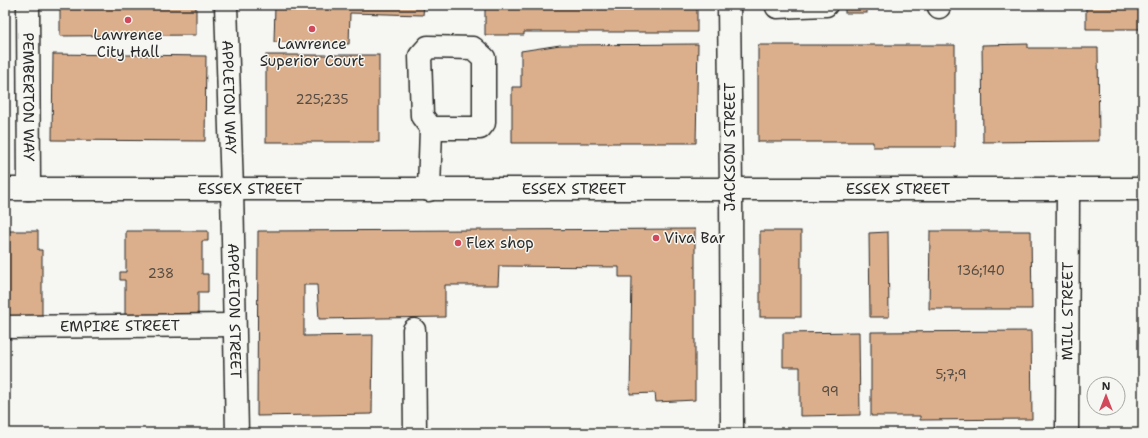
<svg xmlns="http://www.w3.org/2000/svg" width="1148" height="438" font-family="'Shantell Sans',sans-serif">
<rect width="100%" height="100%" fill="#f6f6f2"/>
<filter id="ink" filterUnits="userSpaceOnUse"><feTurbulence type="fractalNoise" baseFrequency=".025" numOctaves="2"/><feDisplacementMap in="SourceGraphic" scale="8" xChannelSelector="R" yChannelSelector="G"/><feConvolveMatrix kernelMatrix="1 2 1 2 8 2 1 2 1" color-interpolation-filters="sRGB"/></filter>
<g filter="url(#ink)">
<g fill="#dbaf8b" stroke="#2b2b2b">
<polygon points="60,5 196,5 196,35 60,36"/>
<polygon points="275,5 424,5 423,15 350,13 349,44 274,42"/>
<polygon points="485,5 697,5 697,32 524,32 524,35 485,35"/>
<rect x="845" y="5" width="22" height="8"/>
<polygon points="1115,5 1143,5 1143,29 1086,29 1086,6 1115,7"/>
<rect x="5" y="41" width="1" height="99"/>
<polygon points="698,44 696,143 512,143 512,87 521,87 521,51 560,45"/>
<polygon points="1028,44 1028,48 1098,48 1099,141 983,142 982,45"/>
<polygon points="758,45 955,45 955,147 873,147 873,142 758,142"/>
<polygon points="53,54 206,56 205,141 52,140"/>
<rect x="266" y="55" width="113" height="87"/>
<polygon points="695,229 695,400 656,402 655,393 630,394 632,277 619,277 619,267 499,266 498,285 445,285 445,317 319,319 317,285 304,285 304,336 373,335 372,414 257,416 258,231"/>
<polygon points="5,231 38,231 38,250 42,250 42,317 5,317"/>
<polygon points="126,231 208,231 208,241 202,241 202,274 208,274 208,292 198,292 198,316 125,316 125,280 120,280 120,272 126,272"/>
<rect x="760" y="231" width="41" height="86"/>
<polygon points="930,231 1031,231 1032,309 929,309"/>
<polygon points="888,232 889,317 870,317 869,233"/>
<polygon points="1031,331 1032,419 920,420 920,416 871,416 871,332"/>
<polygon points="859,332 860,415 800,416 800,367 783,367 783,333"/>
</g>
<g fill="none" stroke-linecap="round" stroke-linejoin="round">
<g stroke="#2b2b2b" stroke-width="25">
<g id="minor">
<path id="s1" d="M28,5L29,189"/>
<path id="s2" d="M226,5L232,190L237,433"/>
<polyline points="777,7 826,5"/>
<polyline points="939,7 939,5"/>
<polyline points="429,190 431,128 422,116 420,56 428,47 473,48 484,58 484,123 480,128 431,128"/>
<polyline points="731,190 732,433"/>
<path id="s3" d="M5,327L234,325"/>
<polyline points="414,330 415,433"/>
<path id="s4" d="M1067,433L1068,189"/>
</g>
</g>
<g stroke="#2b2b2b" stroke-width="25">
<g id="major">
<polyline points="729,5 731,190"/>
<path id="s5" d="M5,189H1143"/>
</g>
</g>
<use href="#minor" stroke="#f6f6f2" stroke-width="22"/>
<use href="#major" stroke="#f6f6f2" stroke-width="22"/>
</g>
</g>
<g fill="#d1495b" stroke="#f6f6f2" stroke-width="1.5">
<circle cx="128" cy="20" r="4"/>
<circle cx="312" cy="29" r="4"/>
<circle cx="656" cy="238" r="4"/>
<circle cx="458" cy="243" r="4"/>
</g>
<g text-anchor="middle" stroke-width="3" stroke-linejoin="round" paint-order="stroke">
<g font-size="13" fill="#574c43">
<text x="322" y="104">225;235</text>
<text x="981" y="275">136;140</text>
<text x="161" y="278">238</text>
<text x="951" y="379">5;7;9</text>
<text x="830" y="396">99</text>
</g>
<g font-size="15" fill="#2b2b2b" stroke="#f6f6f2">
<text x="128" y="40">Lawrence<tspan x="128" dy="17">City Hall</tspan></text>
<text x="312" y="49">Lawrence<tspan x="312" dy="17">Superior Court</tspan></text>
<text x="664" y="243" text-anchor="start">Viva Bar</text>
<text x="466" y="248" text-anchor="start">Flex shop</text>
</g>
<g font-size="15" fill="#2b2b2b" stroke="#f6f6f2">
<text dy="5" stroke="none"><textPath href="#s1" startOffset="92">PEMBERTON WAY</textPath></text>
<text dy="5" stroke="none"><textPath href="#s2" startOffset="92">APPLETON WAY</textPath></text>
<text transform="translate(730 147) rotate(-90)" y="5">JACKSON STREET</text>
<text dy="5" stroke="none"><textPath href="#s5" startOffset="245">ESSEX STREET</textPath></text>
<text dy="5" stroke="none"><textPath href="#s5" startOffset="893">ESSEX STREET</textPath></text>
<text dy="5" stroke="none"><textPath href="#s5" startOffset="569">ESSEX STREET</textPath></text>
<text dy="5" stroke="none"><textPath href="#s2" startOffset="306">APPLETON STREET</textPath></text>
<text dy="5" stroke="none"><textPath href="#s4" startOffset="122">MILL STREET</textPath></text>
<text dy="5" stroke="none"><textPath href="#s3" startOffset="115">EMPIRE STREET</textPath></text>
</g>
</g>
<rect width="1148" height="438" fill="none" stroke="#f6f6f2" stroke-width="20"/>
<rect x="10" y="10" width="1128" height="418" fill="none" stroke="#2b2b2b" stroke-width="1.5" filter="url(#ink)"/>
<g transform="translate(1106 396)"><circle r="19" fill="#f6f6f2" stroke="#a5a5a2"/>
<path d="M0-3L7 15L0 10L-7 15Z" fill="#d1495b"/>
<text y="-6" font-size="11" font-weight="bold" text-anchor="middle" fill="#2b2b2b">N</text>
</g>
</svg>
